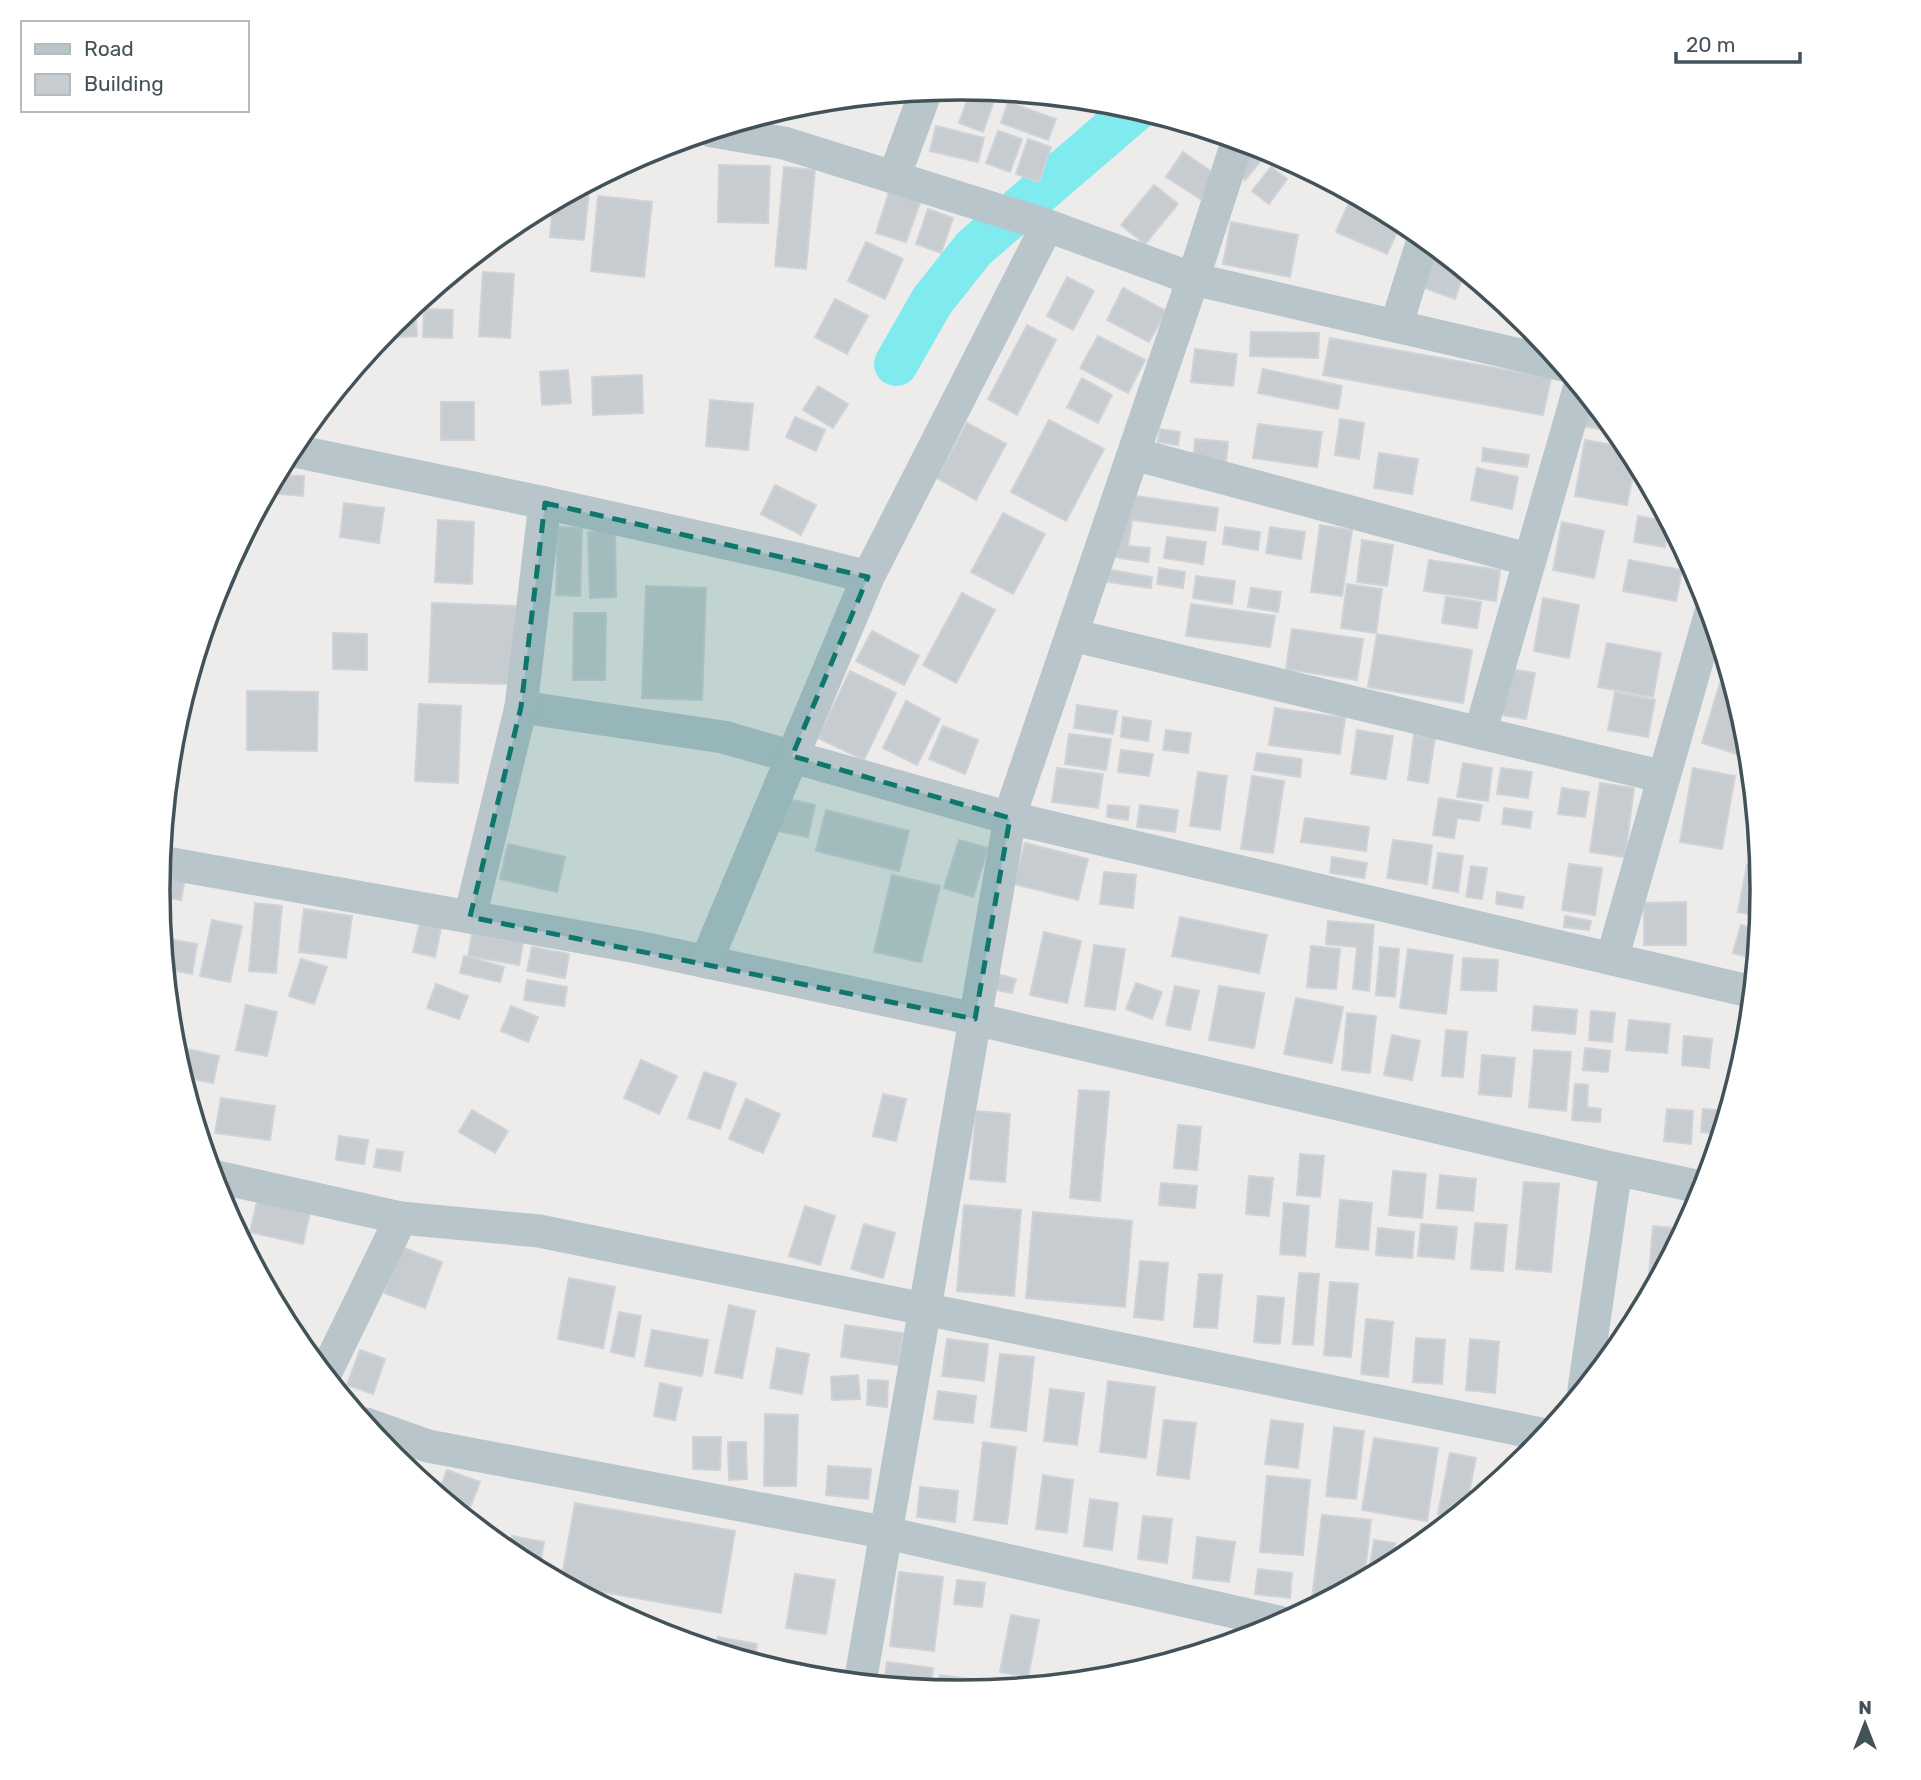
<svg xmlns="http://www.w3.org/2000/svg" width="1921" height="1780" font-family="Rubik,sans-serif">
<rect width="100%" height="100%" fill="#eeebeb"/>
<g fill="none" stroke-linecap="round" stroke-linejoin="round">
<polyline stroke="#80ebef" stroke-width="44" points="896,364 932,301 974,248 1136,109"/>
</g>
<g fill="#c7ccd1" stroke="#cfd3d7" stroke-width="2">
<polygon points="971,89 995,98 983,132 959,123"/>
<polygon points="1008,92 1035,95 1030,104"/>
<polygon points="1008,102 1056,119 1048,140 1001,123"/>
<polygon points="936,126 984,138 978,162 930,151"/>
<polygon points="998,131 1022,139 1010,172 986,163"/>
<polygon points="1028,139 1051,147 1039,182 1016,174"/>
<polygon points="1248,146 1263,158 1245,180 1230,168"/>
<polygon points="1183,152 1218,176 1202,200 1166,177"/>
<polygon points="719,165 770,166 768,223 718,222"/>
<polygon points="784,167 815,170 806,269 775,266"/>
<polygon points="1271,167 1287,179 1269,204 1252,191"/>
<polygon points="590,182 584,240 550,237 553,202"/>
<polygon points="1154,185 1178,204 1145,244 1121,225"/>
<polygon points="890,189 921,200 906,242 876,233"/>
<polygon points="598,196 652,202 644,277 591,271"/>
<polygon points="1351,198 1402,221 1387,254 1336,232"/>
<polygon points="928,209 953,218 941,253 916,244"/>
<polygon points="1231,222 1298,235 1290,277 1223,264"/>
<polygon points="866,242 903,259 885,299 848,281"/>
<polygon points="1434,245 1465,271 1455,299 1419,286"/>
<polygon points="483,272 514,274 510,338 479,336"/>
<polygon points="1067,277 1094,291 1073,330 1047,316"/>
<polygon points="1123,288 1166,311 1149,342 1107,320"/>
<polygon points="835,299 868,316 847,354 815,337"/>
<polygon points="409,309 415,309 417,336 384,338 384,334 393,322"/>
<polygon points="424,309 453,310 452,338 423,337"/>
<polygon points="1517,314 1528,323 1540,337 1513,327"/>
<polygon points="1027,325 1056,340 1017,415 988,399"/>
<polygon points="1251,332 1319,333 1318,358 1250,356"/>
<polygon points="1098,336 1145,360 1128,393 1080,368"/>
<polygon points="1330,338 1551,378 1543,415 1323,375"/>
<polygon points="1195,349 1237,354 1233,386 1191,382"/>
<polygon points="1263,369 1342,386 1338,409 1258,393"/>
<polygon points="568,370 571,403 542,405 540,372"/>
<polygon points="642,375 643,413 593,415 592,377"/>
<polygon points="1082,378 1112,395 1098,423 1067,407"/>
<polygon points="818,386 848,404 833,428 803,410"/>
<polygon points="1588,396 1618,432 1583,426"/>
<polygon points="710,400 753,404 748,450 706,446"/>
<rect x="441" y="402" width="33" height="38"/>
<polygon points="795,417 825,430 816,451 786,437"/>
<polygon points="1340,419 1364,423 1359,459 1335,455"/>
<polygon points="1049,420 1104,449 1066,521 1011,492"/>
<polygon points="967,423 1006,444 976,500 937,478"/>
<polygon points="1258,424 1322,432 1317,467 1253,458"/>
<polygon points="1160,429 1180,432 1178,445 1158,442"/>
<polygon points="1195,439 1228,442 1226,463 1193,461"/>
<polygon points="1585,440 1630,448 1636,459 1627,505 1575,496"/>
<polygon points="1483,448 1529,455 1527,467 1482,461"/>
<polygon points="1379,453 1418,459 1412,494 1374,488"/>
<polygon points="1477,468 1518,477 1512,509 1471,500"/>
<polygon points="277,475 304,476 303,496 267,493"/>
<polygon points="775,485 816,505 801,535 761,514"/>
<polygon points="1122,494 1218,508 1215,531 1132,520 1128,546 1150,548 1148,562 1113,557"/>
<polygon points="344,503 384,508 379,543 340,537"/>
<polygon points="1003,513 1045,534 1013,594 971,572"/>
<polygon points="1638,516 1669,522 1665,547 1634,542"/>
<polygon points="438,520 474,522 472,584 435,582"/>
<polygon points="1562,522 1604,531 1594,578 1553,570"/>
<polygon points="1320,525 1352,530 1342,596 1311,592"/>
<polygon points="558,527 582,528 580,596 556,595"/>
<polygon points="1225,527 1260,532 1258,550 1223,544"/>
<polygon points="1270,527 1305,532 1301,559 1266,553"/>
<polygon points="615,531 616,597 590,598 588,532"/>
<polygon points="1167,537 1206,542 1203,564 1164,558"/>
<polygon points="1362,540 1393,545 1387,586 1357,582"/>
<polygon points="1429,560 1500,570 1496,601 1424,591"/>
<polygon points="1629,560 1682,570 1676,601 1623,591"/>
<polygon points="1159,568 1185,572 1183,588 1157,584"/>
<polygon points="1110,570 1152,577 1151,588 1108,582"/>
<polygon points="1196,576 1235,581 1232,604 1193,598"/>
<polygon points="1347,584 1382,589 1376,633 1341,628"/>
<polygon points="646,586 706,588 702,700 642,698"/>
<polygon points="1251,588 1281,592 1278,612 1248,607"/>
<polygon points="962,593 995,610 956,683 923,665"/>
<polygon points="1446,597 1481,602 1477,628 1442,623"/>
<polygon points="1543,598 1579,605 1569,658 1534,651"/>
<polygon points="432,603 516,606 513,684 429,682"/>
<polygon points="1191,604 1275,616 1270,647 1186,636"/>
<polygon points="574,613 606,613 605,680 573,680"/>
<polygon points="1292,629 1363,639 1357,680 1286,669"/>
<polygon points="872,631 919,656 904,685 856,661"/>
<polygon points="333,633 367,634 367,670 333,669"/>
<polygon points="1377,634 1472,650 1463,703 1368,687"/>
<polygon points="1607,643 1661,653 1653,697 1598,687"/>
<polygon points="1510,669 1535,673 1526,719 1501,715"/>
<polygon points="850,671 896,693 864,760 818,738"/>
<polygon points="1722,676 1731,679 1748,734 1750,758 1702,743"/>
<polygon points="247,691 318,692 317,751 247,750"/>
<polygon points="1615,692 1655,700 1648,737 1608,730"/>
<polygon points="906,701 940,719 917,765 883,748"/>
<polygon points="419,704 461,706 458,783 415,781"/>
<polygon points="1077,705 1117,711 1113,734 1074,728"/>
<polygon points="1275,708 1345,718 1340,754 1269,745"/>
<polygon points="1123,717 1151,721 1148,741 1121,737"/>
<polygon points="178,718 188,719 186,733 174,732"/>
<polygon points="943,726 978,740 965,774 929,759"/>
<polygon points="1166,730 1191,733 1188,753 1163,750"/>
<polygon points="1357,730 1393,736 1386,779 1351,774"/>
<polygon points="1069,734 1111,739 1106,770 1065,764"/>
<polygon points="1414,735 1435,738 1428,783 1408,780"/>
<polygon points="1121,750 1153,754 1149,776 1118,772"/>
<polygon points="1257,753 1302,759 1300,777 1254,770"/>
<polygon points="1463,763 1492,768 1488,801 1457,797"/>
<polygon points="1057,768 1103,774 1098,808 1052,802"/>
<polygon points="1501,768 1532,772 1528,798 1497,794"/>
<polygon points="1693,768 1735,776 1722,849 1680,842"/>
<polygon points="1198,772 1227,776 1220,830 1190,826"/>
<polygon points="1252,776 1284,781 1273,853 1241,849"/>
<polygon points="1600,783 1634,788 1625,857 1590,852"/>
<polygon points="1562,788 1589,792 1585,817 1558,814"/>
<polygon points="780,797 815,805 808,837 773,830"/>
<polygon points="1439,798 1482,805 1479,821 1457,818 1454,838 1433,835"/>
<polygon points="1108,805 1129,807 1128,820 1107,817"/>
<polygon points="1140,805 1178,810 1175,832 1137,827"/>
<polygon points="1504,808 1532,812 1530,828 1502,824"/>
<polygon points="826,810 909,831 899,871 816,851"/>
<polygon points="1305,818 1369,827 1366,851 1301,842"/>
<polygon points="959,840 988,848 973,897 944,888"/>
<polygon points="1393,840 1432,845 1427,884 1387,878"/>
<polygon points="1025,843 1088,859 1078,900 1014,884"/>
<polygon points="508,844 565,857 557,892 500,879"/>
<polygon points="1438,853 1463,856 1458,892 1433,888"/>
<polygon points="1332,857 1367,863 1364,878 1330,873"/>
<polygon points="1569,864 1602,868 1595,915 1562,910"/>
<polygon points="1747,865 1761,868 1763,890 1760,916 1738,912"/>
<polygon points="1471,866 1487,868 1482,899 1466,897"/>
<polygon points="1104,872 1136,875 1133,908 1100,904"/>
<polygon points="160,875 185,878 181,900 159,896"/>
<polygon points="892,875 940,886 921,962 874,952"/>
<polygon points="1497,892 1524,897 1522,908 1496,904"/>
<polygon points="1686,902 1686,945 1644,945 1644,903"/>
<polygon points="255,903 282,906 276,973 249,971"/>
<polygon points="304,909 352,916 346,958 299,952"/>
<polygon points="422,914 443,919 435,957 413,952"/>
<polygon points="1565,916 1591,921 1589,930 1564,927"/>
<polygon points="1180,917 1267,935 1259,973 1172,956"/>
<polygon points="212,920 242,926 230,982 200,976"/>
<polygon points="1328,921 1374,925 1369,991 1353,989 1357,947 1326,944"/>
<polygon points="1741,925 1759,930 1756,959 1733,953"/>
<polygon points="1044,932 1081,941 1067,1003 1030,995"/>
<polygon points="472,934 523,943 519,965 468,956"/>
<polygon points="163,938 197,944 192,974 166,969"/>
<polygon points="1094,945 1125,949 1115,1010 1085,1006"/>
<polygon points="1311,946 1340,949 1336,989 1307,987"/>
<polygon points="532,947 569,954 565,978 527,971"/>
<polygon points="1380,947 1399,949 1395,997 1376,995"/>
<polygon points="1408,949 1453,955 1446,1014 1400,1008"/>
<polygon points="464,956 504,967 500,982 460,973"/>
<polygon points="1463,958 1498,960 1496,991 1461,990"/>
<polygon points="301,959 327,967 314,1004 289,996"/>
<polygon points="997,974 1016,979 1012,993 992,989"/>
<polygon points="527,980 567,987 564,1006 524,1000"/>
<polygon points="1136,983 1162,992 1152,1019 1126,1009"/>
<polygon points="436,984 468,996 459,1019 427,1008"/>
<polygon points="1175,986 1199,991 1190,1030 1166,1025"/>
<polygon points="1219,986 1264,993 1254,1048 1209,1040"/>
<polygon points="1296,998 1343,1007 1332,1063 1284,1054"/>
<polygon points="246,1005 277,1012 267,1056 236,1050"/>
<polygon points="511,1006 538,1017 528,1042 501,1031"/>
<polygon points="1534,1006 1577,1010 1575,1034 1532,1030"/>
<polygon points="1591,1011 1615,1013 1612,1042 1589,1040"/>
<polygon points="1347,1013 1376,1016 1370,1073 1342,1070"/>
<polygon points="1629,1020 1670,1024 1667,1053 1626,1050"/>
<polygon points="1743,1024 1750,1025 1747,1047 1739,1076"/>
<polygon points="1446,1030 1467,1032 1463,1077 1442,1076"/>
<polygon points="1392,1035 1420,1041 1412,1080 1384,1075"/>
<polygon points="1684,1036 1712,1039 1709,1068 1682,1065"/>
<polygon points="173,1046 219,1056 213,1083 183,1077"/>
<polygon points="1585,1048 1610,1051 1608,1072 1583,1070"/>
<polygon points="1534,1050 1571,1052 1566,1111 1529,1107"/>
<polygon points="1482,1055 1515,1058 1511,1097 1479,1094"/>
<polygon points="641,1060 677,1076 659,1114 624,1098"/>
<polygon points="704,1072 736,1083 720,1129 688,1118"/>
<polygon points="1575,1084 1588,1085 1587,1107 1601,1109 1600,1122 1572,1120"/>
<polygon points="1079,1090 1109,1092 1100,1201 1070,1198"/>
<polygon points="883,1094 906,1099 896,1141 873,1136"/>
<polygon points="221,1098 275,1106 270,1140 215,1133"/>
<polygon points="746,1099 780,1114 763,1153 729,1139"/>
<polygon points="1667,1109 1693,1111 1691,1144 1664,1141"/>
<polygon points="1703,1109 1728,1111 1721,1134 1701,1132"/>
<polygon points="472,1110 508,1131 495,1153 459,1132"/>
<polygon points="976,1111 1010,1114 1005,1182 970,1179"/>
<polygon points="1178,1125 1201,1127 1197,1170 1174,1168"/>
<polygon points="339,1136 368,1140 364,1164 336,1160"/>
<polygon points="377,1149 403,1152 400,1171 374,1167"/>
<polygon points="1300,1154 1324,1156 1320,1197 1297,1195"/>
<polygon points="1393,1171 1426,1174 1422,1218 1389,1215"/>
<polygon points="1440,1175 1476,1179 1473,1211 1437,1208"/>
<polygon points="1249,1176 1273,1178 1269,1216 1246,1214"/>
<polygon points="1524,1182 1559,1184 1551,1272 1516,1269"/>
<polygon points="1161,1183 1197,1186 1195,1208 1159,1205"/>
<polygon points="1340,1200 1372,1203 1368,1250 1336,1247"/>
<polygon points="257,1201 310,1212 303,1244 250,1232"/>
<polygon points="1284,1203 1309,1206 1305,1256 1280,1254"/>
<polygon points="964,1205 1021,1210 1014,1296 957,1291"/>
<polygon points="805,1206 835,1216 820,1265 789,1256"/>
<polygon points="1033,1212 1132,1221 1125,1307 1026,1298"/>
<polygon points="1475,1223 1507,1225 1503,1271 1471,1269"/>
<polygon points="864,1224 895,1233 883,1278 851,1269"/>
<polygon points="1421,1224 1457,1227 1454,1259 1418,1256"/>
<polygon points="1653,1226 1684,1229 1684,1230 1647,1300"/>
<polygon points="1378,1228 1414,1232 1412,1258 1376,1255"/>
<polygon points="401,1247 442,1262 425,1308 384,1293"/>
<polygon points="1140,1261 1168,1263 1163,1320 1134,1317"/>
<polygon points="1299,1273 1319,1274 1313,1345 1293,1344"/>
<polygon points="1199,1274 1222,1275 1217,1328 1194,1327"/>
<polygon points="569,1278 615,1287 603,1348 558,1339"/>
<polygon points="1330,1282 1358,1284 1351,1357 1324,1355"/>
<polygon points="1258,1296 1284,1298 1280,1344 1254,1342"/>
<polygon points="729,1305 755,1311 742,1378 715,1373"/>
<polygon points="619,1312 641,1316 634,1357 611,1352"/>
<polygon points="1366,1319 1393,1322 1388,1377 1361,1374"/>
<polygon points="286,1323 302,1326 298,1342 293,1336"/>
<polygon points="845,1325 903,1333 898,1365 841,1357"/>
<polygon points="652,1330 708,1340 702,1376 645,1366"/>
<polygon points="1416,1338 1445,1340 1442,1384 1413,1382"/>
<polygon points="947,1339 988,1344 984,1381 942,1376"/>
<polygon points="1470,1339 1499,1342 1495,1393 1466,1390"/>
<polygon points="777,1348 809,1354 802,1394 770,1388"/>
<polygon points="360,1350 385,1359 373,1394 347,1385"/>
<polygon points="1000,1354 1034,1357 1026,1431 991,1427"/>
<polygon points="858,1375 860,1399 832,1400 831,1377"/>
<polygon points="868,1380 888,1381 887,1407 867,1405"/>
<polygon points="1108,1381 1155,1387 1146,1458 1100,1452"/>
<polygon points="660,1383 682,1388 675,1420 654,1416"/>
<polygon points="1050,1389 1084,1393 1077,1445 1044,1441"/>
<polygon points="938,1391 976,1396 973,1423 934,1419"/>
<polygon points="765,1414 798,1415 796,1486 764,1486"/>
<polygon points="1164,1420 1196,1423 1189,1479 1157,1475"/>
<polygon points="1271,1420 1303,1424 1298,1468 1265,1464"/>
<polygon points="1334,1427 1364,1431 1356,1499 1326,1496"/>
<polygon points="693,1437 721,1437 720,1470 693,1469"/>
<polygon points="1374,1438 1438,1448 1427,1521 1362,1510"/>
<polygon points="728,1442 746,1442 747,1479 729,1480"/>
<polygon points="983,1442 1016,1447 1007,1524 974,1520"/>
<polygon points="1450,1453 1476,1458 1466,1508 1455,1517 1438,1514"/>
<polygon points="828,1466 871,1469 868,1499 826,1495"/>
<polygon points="447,1470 480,1482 468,1512 453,1507 438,1494"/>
<polygon points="1043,1475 1073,1480 1067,1533 1036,1529"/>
<polygon points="1267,1476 1310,1480 1303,1555 1260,1552"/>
<polygon points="920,1487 958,1491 955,1522 917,1517"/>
<polygon points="1090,1499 1118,1503 1112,1550 1084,1546"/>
<polygon points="575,1503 735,1531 721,1613 569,1586 561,1582"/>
<polygon points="1322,1515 1371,1520 1364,1580 1314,1607 1311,1607"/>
<polygon points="1143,1516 1172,1519 1167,1563 1138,1559"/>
<polygon points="512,1536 544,1542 539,1570 509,1553"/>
<polygon points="1197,1537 1235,1542 1229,1582 1193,1578"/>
<polygon points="1374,1540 1395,1543 1392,1565 1368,1578"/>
<polygon points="1258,1569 1292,1573 1290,1598 1255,1594"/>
<polygon points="899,1572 943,1577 934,1651 890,1646"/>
<polygon points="795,1574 835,1580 826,1634 786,1628"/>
<polygon points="957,1580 985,1583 982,1607 954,1604"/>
<polygon points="1011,1615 1039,1620 1028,1677 1000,1672"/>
<polygon points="718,1637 757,1644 754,1662 715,1650"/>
<polygon points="887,1662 933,1668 930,1690 884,1685"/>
<polygon points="940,1675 986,1681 984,1690 960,1692 938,1690"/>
</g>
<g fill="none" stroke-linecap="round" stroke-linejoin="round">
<g stroke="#b8c6cc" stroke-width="33">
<polyline points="712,131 784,143 1043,224 1193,279 1563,365"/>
<polyline points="894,177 926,91"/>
<polyline points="1396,326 1424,237"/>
<polyline points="290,450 545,503"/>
<polyline points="1134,454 1530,560"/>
<polyline points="1072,635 1664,777"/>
<polyline points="521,707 723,737 1002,816 1753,992"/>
<polyline points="1480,733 1580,386"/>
<polyline points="161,862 637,947 975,1019 1616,1169"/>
<polyline points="470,917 521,707 545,503 797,559 868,577 1047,226"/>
<polyline points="1612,959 1711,612"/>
<polyline points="706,962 868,577"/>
<polyline points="213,1176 401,1218 325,1374"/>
<polyline points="401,1218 539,1231 1546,1435"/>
<polyline points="1584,1389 1616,1169 1705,1188"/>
<polyline points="366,1424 428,1446 883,1532 1283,1623"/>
<polyline points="860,1683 1011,812 1193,279 1238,140"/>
</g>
</g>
<path fill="#0f766e" fill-opacity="0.2" stroke="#0f766e" stroke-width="5" stroke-dasharray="14 9" stroke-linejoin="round" d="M545,503L868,577L792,756L1010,818L975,1019L470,917L521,707Z"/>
<path d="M0 0H1921V1780H0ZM170 890a790 790 0 1 1 1580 0a790 790 0 1 1-1580 0Z" fill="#fff" fill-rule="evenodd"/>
<path fill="none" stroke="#435259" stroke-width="3.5" d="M170 890a790 790 0 1 1 1580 0a790 790 0 1 1-1580 0Z"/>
<rect x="21" y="21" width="228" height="91" fill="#ffffff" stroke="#b4babd" stroke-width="2"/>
<rect x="35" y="44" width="35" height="10" fill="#b8c6cc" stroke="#b4babd" stroke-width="2"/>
<text x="84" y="56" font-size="21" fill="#435259">Road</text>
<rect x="35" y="74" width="35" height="21" fill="#c7ccd1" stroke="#b4babd" stroke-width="2"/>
<text x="84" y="91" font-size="21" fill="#435259">Building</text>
<g transform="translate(1865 1724)" stroke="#ffffff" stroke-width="5" paint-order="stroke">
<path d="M0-5L12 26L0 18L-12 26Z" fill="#435259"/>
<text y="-10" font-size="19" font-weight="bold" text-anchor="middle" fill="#435259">N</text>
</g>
<path d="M1676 52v10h124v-10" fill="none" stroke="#435259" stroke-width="3.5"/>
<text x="1686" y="52" font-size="21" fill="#435259" stroke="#ffffff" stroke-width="5" paint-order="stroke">20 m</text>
</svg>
